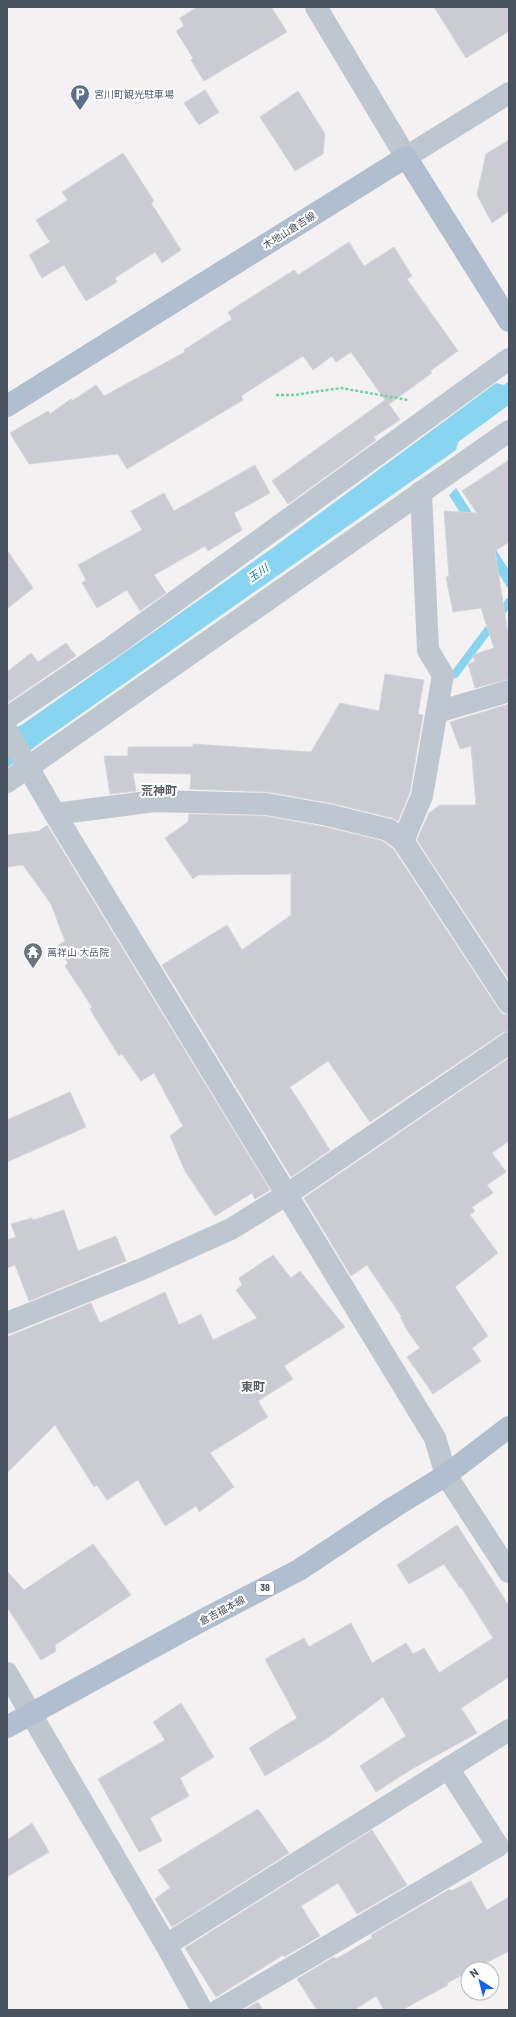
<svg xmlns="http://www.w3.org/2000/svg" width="516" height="2017" font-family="Barlow,'Noto Sans JP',sans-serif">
<rect width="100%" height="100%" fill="#f3f1f1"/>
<g fill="#89d5f1">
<polygon points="509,381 509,405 458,442 456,450 44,740 7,768 7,732 23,724 274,547 496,383 504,385"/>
<polygon points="456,488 509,570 509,590 449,495"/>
</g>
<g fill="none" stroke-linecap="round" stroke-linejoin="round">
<polyline stroke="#89d5f1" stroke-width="8" points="455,674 509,602"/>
</g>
<g fill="#cbccd3" stroke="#d5d6dc">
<polygon points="197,7 271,7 287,32 204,81 191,60 193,58 176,31 184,26 180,18"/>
<polygon points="434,7 509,7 509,31 466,58"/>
<polygon points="205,90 219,112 199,125 184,103"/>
<polygon points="298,91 325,134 323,154 295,171 260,117"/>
<polygon points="509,140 509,211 492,223 477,195 486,154"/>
<polygon points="123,153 154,201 151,203 181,250 162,263 155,252 115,278 117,282 86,301 64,265 42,278 29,255 50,242 36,220 68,200 62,192"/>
<polygon points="349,242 364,266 394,247 412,276 407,279 458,351 430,371 432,373 389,404 400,420 374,437 376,440 288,504 272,481 385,400 351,352 336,362 332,356 313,370 303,356 241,396 243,400 127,469 118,454 29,464 10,433 48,411 50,414 71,399 72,401 96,385 104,396 185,352 184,350 232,319 228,312 294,270 298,275"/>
<polygon points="509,460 509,542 495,551 509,641 509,679 475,688 468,664 475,662 473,655 494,648 481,608 453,612 446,577 449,577 444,511 477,513 462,491"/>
<polygon points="255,465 270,493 234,513 242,530 208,551 205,546 154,575 166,593 140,611 127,590 97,608 82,583 86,580 78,565 142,530 131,511 164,493 174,511"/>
<polygon points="7,550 33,588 7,609"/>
<polygon points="66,643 76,656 7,703 7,672 31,653 38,662"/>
<polygon points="385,674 424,680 418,714 423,715 410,792 398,821 392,818 331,803 268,792 190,789 191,774 133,773 136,791 110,794 104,756 128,756 128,747 193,747 193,744 311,752 340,703 379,711"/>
<polygon points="509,704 509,980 417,840 429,813 440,805 476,805 471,746 460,749 450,722"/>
<polygon points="189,814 265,816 325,827 383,841 394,850 499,1010 503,1014 509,1015 509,1031 502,1033 370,1122 328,1061 290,1087 330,1150 291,1177 162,965 227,925 242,950 291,915 291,874 198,875 193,879 165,838 188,822"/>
<polygon points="47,825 270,1190 255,1199 252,1193 215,1216 185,1171 170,1136 183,1126 154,1073 141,1081 122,1054 119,1056 90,1009 92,1007 65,966 68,963 56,947 65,941 51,904 23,865 7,867 7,835 39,831"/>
<polygon points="509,1058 509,1141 492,1153 506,1172 487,1185 493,1193 472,1207 475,1211 470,1215 498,1253 455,1287 488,1336 472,1348 481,1361 433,1394 407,1357 420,1348 409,1333 400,1317 402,1317 367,1265 351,1276 304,1198"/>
<polygon points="70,1092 86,1127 7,1162 7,1120"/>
<polygon points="64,1210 78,1251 116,1236 126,1261 29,1301 15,1265 7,1268 7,1240 16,1237 11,1224 32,1218 33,1220"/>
<polygon points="273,1255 291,1278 300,1271 345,1327 284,1366 293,1379 258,1401 268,1417 210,1453 234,1487 199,1512 196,1506 165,1526 138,1480 107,1500 97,1485 94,1487 55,1425 7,1473 7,1337 91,1303 100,1323 165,1292 179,1325 201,1314 213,1340 257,1318 236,1290 242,1285 239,1278"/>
<polygon points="457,1525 509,1606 509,1677 461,1708 477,1733 412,1769 376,1792 360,1766 406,1736 383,1697 326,1739 265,1776 249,1748 297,1718 265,1659 304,1638 309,1647 351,1623 372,1663 406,1643 413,1654 424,1648 439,1673 493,1638 461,1587 460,1588 444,1564 409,1584 397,1565"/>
<polygon points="93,1544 131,1595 55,1645 56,1651 41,1660 7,1607 7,1571 24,1590"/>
<polygon points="181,1703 214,1757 180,1778 189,1796 150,1818 162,1841 139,1852 98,1779 165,1740 153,1722"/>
<polygon points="258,1809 289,1853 172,1927 155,1899 170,1888 158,1870"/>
<polygon points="32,1823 49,1852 7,1877 7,1840"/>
<polygon points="372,1830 407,1885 357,1914 338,1883 301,1906 320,1936 284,1957 283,1955 216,1997 185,1948"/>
<polygon points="471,1881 487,1910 509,1897 509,1951 474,1969 468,1969 468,1972 447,1983 448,1985 402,2010 384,2010 376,1996 354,2010 317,2010 297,1979 334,1957 336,1959 372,1938 371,1935 450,1889 451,1891"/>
<polygon points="258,2002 263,2010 244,2010"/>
</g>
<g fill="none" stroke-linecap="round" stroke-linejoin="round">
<polyline stroke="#74d2a9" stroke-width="2.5" stroke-dasharray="3 2" stroke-linecap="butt" points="276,395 294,395 341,388 408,400"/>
<g stroke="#bec7d0" stroke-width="22">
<polyline points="316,7 406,157 509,93"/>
<polyline points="437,712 509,691"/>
<polyline points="7,718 112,647 509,359"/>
<polyline points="7,731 55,814 435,1438 446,1475 509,1572"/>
<polyline points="7,782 509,431"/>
<polyline points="55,814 155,801 266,804 328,815 389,830 403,841 509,1003"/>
<polyline points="403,841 422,796 443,675 428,650 421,492"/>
<polyline points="7,1323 142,1269 231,1229 286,1195 509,1043"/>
<polyline points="7,1673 166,1945 202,2010"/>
<polyline points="166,1945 509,1730"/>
<polyline points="219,2010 498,1846 448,1768"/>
</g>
<g stroke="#b0bed0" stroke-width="22">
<polyline points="7,406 406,157 509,321"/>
<polyline points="7,1727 201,1621 299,1570 394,1507 446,1475 509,1427"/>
</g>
</g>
<defs>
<g id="parking-pin" transform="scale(1)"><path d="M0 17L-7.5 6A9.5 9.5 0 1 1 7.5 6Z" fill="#5c6f8a" stroke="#fff"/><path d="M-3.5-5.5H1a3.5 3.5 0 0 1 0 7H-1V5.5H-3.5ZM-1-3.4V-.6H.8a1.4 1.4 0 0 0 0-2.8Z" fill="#fff"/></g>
<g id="temple-pin" transform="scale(1)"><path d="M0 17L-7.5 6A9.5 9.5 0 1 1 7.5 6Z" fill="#6b7280" stroke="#fff"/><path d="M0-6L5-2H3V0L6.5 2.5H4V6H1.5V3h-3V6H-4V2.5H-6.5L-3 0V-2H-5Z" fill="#fff"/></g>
</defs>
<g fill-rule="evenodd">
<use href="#parking-pin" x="80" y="94"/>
<use href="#temple-pin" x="33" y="952"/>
</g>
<g text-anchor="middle" stroke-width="4" stroke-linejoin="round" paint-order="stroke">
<rect fill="#fff" stroke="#7f878f" stroke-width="1" x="256" y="1581" width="18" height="14" rx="3"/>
<g font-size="9" font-weight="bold" fill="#48535f">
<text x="265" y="1591">38</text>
</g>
<g font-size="10" fill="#4e5e75" stroke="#fff" text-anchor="start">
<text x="94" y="98">宮川町観光駐車場</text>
</g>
<g font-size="10" fill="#48535f" stroke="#fff">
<text transform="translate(289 230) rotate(-32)" y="4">木地山倉吉線</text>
<text transform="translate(222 1610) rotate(-28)" y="4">倉吉福本線</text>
</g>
<g font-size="10" fill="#5b616d" stroke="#fff" text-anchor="start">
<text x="47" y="956">萬祥山 大岳院</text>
</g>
<g font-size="11" font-style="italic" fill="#077fac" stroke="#fff">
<text transform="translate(258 573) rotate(-35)" y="4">玉川</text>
</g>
<g font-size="12" font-weight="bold" fill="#5d6066" stroke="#fff">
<text x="159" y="795">荒神町</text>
<text x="253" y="1391">東町</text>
</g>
</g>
<rect width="516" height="2017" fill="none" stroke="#48535f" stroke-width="16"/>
<g transform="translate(480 1981) rotate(324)"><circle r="19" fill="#ffffff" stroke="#b6babf"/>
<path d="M0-3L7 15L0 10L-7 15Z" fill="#1163ed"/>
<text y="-6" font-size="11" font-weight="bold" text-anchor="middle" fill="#48535f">N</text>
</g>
</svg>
